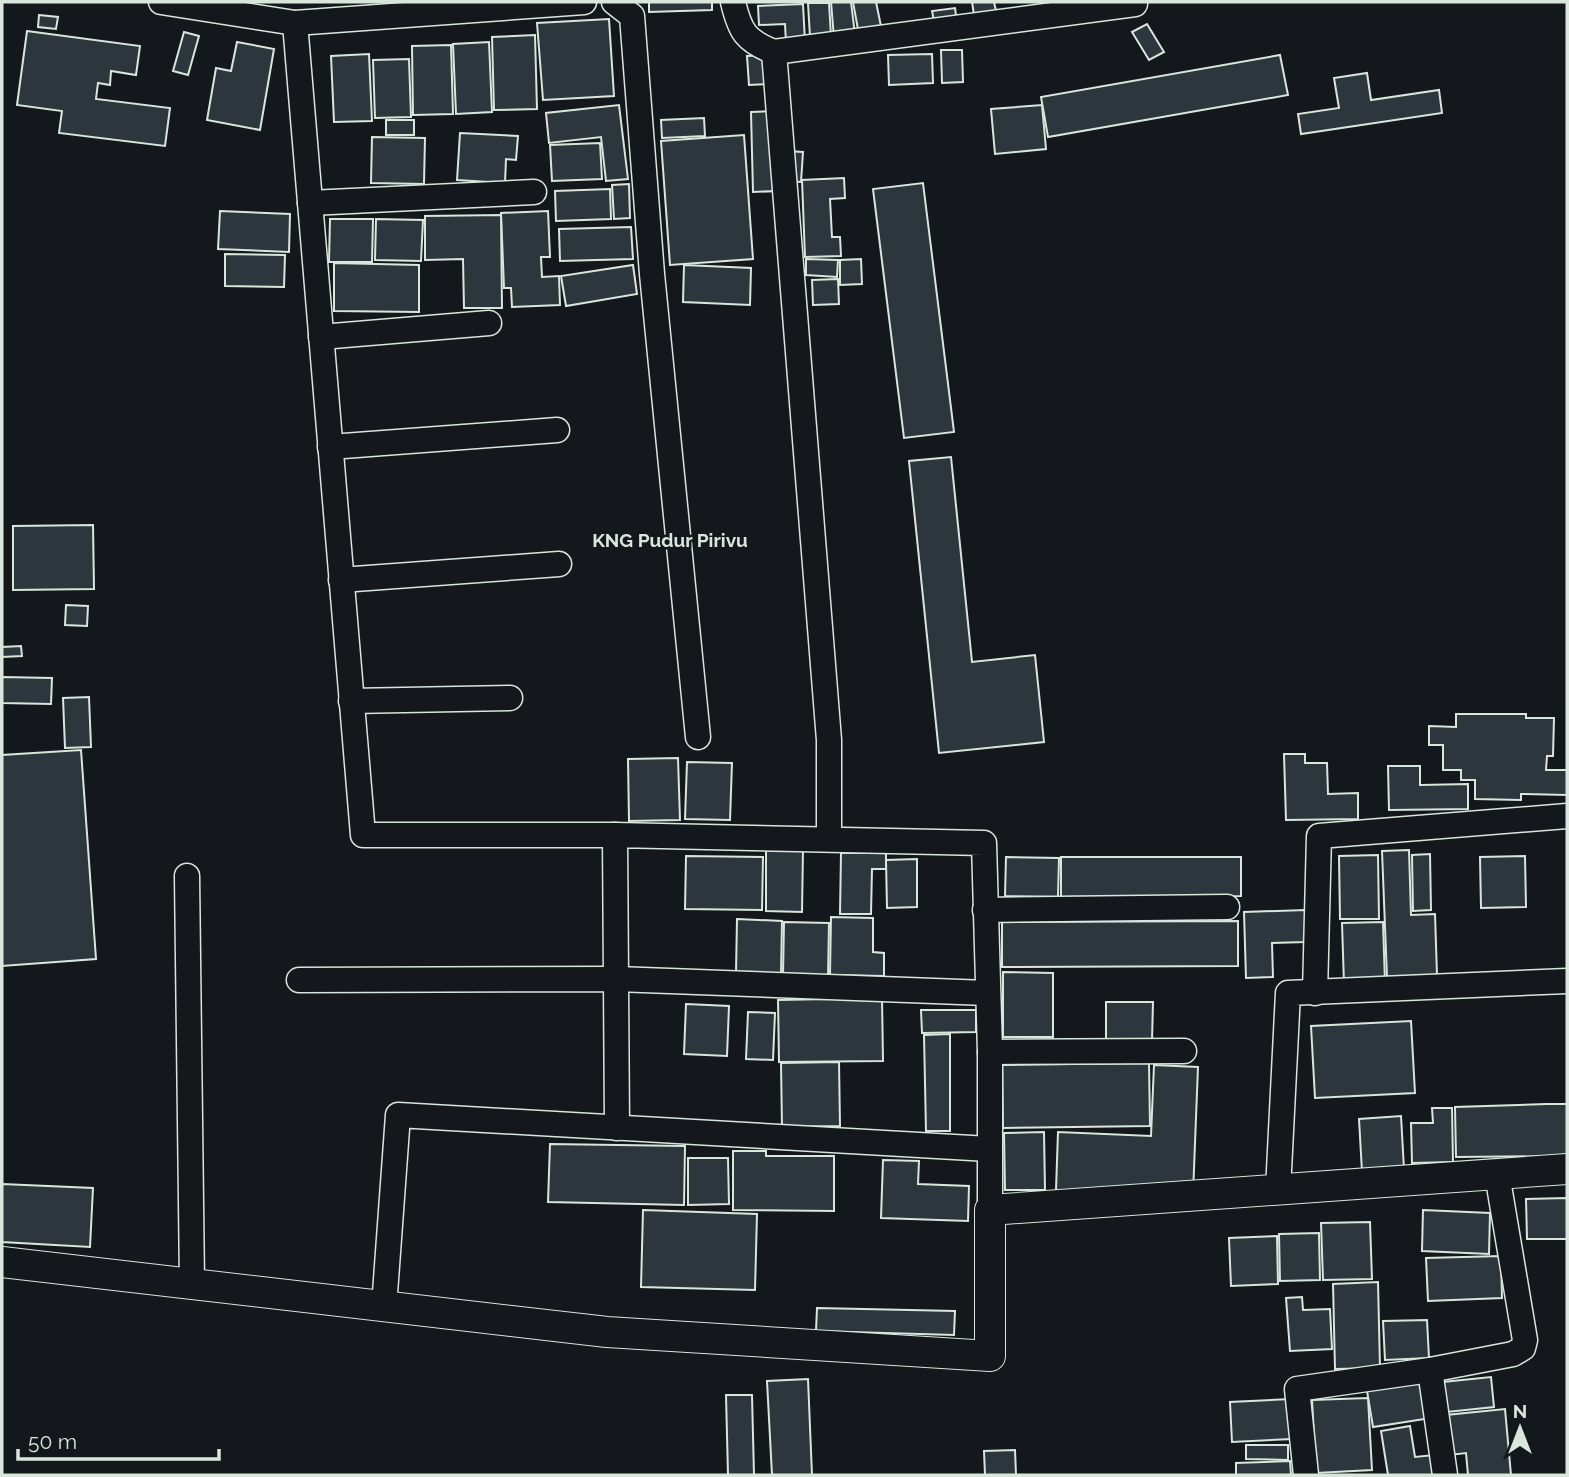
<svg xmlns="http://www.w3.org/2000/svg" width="1569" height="1477" font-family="Raleway,sans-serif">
<rect width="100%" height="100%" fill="#14181c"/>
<g fill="#2c363c" stroke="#d8e6dc" stroke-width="2">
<polygon points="649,2 712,2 712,10 649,12"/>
<polygon points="831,2 851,2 855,35 834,38"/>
<polygon points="853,2 876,2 882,31 859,35"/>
<polygon points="972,2 994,2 996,11 974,15"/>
<polygon points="808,3 829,3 831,36 810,37"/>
<polygon points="803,4 805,42 786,43 785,24 759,25 758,6"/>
<polygon points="955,8 957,23 935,26 932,11"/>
<polygon points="39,15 58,17 56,29 38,27"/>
<polygon points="609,19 614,96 543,100 537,23"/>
<polygon points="1147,24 1164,52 1149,60 1132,32"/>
<polygon points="27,31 140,46 136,75 111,71 110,85 98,83 96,99 170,108 165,146 59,133 62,111 17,105"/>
<polygon points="184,32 199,36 188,75 173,71"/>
<polygon points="535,35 537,109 494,110 492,37"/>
<polygon points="237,42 274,49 260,130 207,120 216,68 231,71"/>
<polygon points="489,42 492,112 456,114 453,44"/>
<polygon points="451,45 453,114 413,115 412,46"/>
<polygon points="941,50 962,50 963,82 942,83"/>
<polygon points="369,54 372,121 334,122 331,56"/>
<polygon points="932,54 933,83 889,85 888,55"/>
<polygon points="768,55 770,84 749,85 747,56"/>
<polygon points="1280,55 1288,95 1048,137 1041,97"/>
<polygon points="409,59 411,117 375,118 373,60"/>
<polygon points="1367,73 1371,100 1439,90 1442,113 1301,134 1298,114 1339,108 1334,78"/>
<polygon points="619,105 628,179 606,181 601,137 549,143 546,113"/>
<polygon points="1042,105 1046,149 995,154 991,109"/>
<polygon points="777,111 777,191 753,192 751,112"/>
<polygon points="704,118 705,136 662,138 661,120"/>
<rect x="386" y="120" width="28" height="15"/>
<polygon points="460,133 518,136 516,160 506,159 505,183 457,180"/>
<polygon points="744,135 753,259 670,265 661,141"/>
<polygon points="372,137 425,138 424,184 371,183"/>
<polygon points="600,143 602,179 552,181 550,145"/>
<polygon points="787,151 803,152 801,182 786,181"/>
<polygon points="844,178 845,198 830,199 832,237 840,237 841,256 805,257 802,180"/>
<polygon points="923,183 954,432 904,438 873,189"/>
<polygon points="629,184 630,218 614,219 612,185"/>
<polygon points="610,189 611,219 556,221 555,191"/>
<polygon points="220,211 290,214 289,252 218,249"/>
<polygon points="548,211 550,257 541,257 542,277 559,276 560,305 512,307 511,288 504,288 501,213"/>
<polygon points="501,215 502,308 464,308 463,259 425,260 425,216"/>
<polygon points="330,219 373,219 372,262 329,262"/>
<polygon points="376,219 423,220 421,261 375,260"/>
<polygon points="631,227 633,259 560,261 559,229"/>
<polygon points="225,254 285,255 284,287 225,286"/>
<polygon points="806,259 838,260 837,277 806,275"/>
<polygon points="861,259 862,284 840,285 840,260"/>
<polygon points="334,263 419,265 419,312 334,311"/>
<polygon points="633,265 637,294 566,306 561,276"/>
<polygon points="684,265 751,268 750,305 683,302"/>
<polygon points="838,279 839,304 813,305 812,280"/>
<polygon points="951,457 972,662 1035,655 1044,742 939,753 909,461"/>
<polygon points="93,525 94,589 13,590 13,526"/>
<polygon points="66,605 88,606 87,626 65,625"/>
<polygon points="21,646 22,656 2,657 2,647"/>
<polygon points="2,677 52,678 51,704 2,703"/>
<polygon points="89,697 91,747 65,748 63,698"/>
<polygon points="1456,714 1526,714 1526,718 1554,718 1553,756 1547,756 1546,770 1567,770 1567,795 1521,794 1521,800 1475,799 1475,780 1461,780 1461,770 1443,770 1443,745 1429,745 1429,726 1456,727"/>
<polygon points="81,750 96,959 2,966 2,755"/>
<polygon points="1284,754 1305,754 1305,763 1327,763 1328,794 1358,793 1358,819 1286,820"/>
<polygon points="678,758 680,820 629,821 628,759"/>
<polygon points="687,762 732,763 730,820 685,819"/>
<polygon points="1388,766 1420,766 1420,785 1468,784 1468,809 1389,810"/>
<polygon points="766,849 803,849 802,912 766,911"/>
<polygon points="1409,850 1411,915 1435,914 1437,975 1387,977 1382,851"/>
<polygon points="841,853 886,853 886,869 872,869 871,914 840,914"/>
<polygon points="1430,854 1431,910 1413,911 1412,855"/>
<polygon points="1378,855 1379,919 1340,919 1339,856"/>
<polygon points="686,856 763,857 762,910 685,909"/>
<polygon points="1525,856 1526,907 1481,908 1480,857"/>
<polygon points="1006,857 1059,858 1058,897 1005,896"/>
<polygon points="1061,857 1241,857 1241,896 1061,897"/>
<polygon points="917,859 917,907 887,908 886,860"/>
<polygon points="1305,910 1305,942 1272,943 1273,977 1246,978 1244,912"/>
<polygon points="831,917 873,918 873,952 884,953 884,976 830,975"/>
<polygon points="737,919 782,921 781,974 736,973"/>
<polygon points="1238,921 1238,966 1002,967 1002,922"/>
<polygon points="784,922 829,923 828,977 783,976"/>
<polygon points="1383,922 1385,983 1344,984 1342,923"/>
<polygon points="1003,972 1053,973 1053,1037 1003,1037"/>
<polygon points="882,998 883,1061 779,1062 778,1000"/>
<polygon points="1106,1002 1153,1002 1152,1041 1106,1040"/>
<polygon points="686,1004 729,1006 727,1056 684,1054"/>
<polygon points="921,1010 976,1010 976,1032 922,1033"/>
<polygon points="748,1012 775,1013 773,1060 746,1059"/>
<polygon points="1411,1021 1415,1093 1315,1098 1311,1026"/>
<polygon points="950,1034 950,1131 926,1131 924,1035"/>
<polygon points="839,1062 840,1126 782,1127 781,1063"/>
<polygon points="1149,1063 1150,1126 1003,1128 1002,1065"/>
<polygon points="1154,1065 1198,1067 1193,1194 1056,1190 1058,1132 1151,1136"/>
<polygon points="1547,1104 1567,1104 1567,1156 1456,1157 1455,1107"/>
<polygon points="1432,1108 1452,1108 1453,1162 1412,1163 1411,1123 1433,1123"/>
<polygon points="1401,1116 1404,1169 1362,1172 1359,1119"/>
<polygon points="1044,1132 1045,1190 1005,1190 1004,1133"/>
<polygon points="550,1144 685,1146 684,1205 548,1202"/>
<polygon points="733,1151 766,1151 766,1156 834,1156 834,1211 733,1210"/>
<polygon points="688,1158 728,1158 729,1204 688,1205"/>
<polygon points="883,1160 919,1161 918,1184 969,1186 968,1221 881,1218"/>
<polygon points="2,1184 93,1188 90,1247 2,1242"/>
<polygon points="1567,1198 1567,1239 1527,1239 1526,1199"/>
<polygon points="643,1210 757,1214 755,1290 641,1287"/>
<polygon points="1423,1210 1490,1213 1489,1254 1422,1251"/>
<polygon points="1370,1222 1372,1279 1323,1280 1321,1223"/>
<polygon points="1319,1233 1320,1280 1280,1281 1279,1234"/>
<polygon points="1277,1236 1278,1284 1231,1286 1229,1238"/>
<polygon points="1501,1256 1502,1298 1428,1301 1426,1258"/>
<polygon points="1378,1282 1380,1368 1335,1369 1333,1284"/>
<polygon points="1302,1297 1303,1310 1330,1309 1332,1349 1290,1351 1286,1298"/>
<polygon points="817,1308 955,1311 954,1335 816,1331"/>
<polygon points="1427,1320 1429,1358 1385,1360 1383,1321"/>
<polygon points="1491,1377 1494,1407 1447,1412 1443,1382"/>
<polygon points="808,1379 812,1475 772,1475 767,1381"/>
<polygon points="1425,1382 1431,1418 1373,1427 1367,1391"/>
<polygon points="726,1395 752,1395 754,1475 728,1475"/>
<polygon points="1368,1398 1372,1470 1316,1473 1312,1400"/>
<polygon points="1290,1399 1292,1439 1232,1442 1230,1402"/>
<polygon points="1505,1409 1511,1475 1468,1475 1466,1453 1450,1455 1446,1415"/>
<polygon points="1410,1426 1415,1457 1434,1455 1437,1475 1388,1475 1381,1431"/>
<polygon points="1246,1445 1288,1445 1288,1460 1246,1459"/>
<polygon points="1015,1450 1016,1475 985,1475 984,1451"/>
<polygon points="1290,1461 1291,1475 1236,1475 1236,1463"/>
</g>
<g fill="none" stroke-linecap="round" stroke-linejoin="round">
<g stroke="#d8e6dc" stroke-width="27">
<g id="minor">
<polyline points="161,2 295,23 363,835 615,835"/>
<polyline points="614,2 632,16 652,274 698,737"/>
<path d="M733,2C740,32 746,41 774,52L1135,4"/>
<polyline points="295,23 584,2"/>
<polyline points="774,52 829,740 829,838"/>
<polyline points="310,203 534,192"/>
<polyline points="321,337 489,323"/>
<polyline points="330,447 557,430"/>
<polyline points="341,580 559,564"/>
<polyline points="351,701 510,698"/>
<polyline points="187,876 192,1284"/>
<polyline points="985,910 1227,907"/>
<polyline points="299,980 616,979 987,993"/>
<polyline points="1315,993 1319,836 1567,816"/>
<polyline points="990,1052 1184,1051"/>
<polyline points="617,1128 615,835 984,843 990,1052 990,1210"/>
<polyline points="1278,1190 1288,993 1567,981"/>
<polyline points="384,1307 398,1115 989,1149"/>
<polyline points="1430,1370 1513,1354 1523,1348 1525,1340 1497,1174"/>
<polyline points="1306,1475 1297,1389 1430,1370 1445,1475"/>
</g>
</g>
<g stroke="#d8e6dc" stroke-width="32">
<polyline id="tertiary" points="2,1262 607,1332 990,1356 990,1210 1567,1169"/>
</g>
<use href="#minor" stroke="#14181c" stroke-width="24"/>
<use href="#tertiary" stroke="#14181c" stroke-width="30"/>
</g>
<g text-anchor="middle" stroke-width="5" stroke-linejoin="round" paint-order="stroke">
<g font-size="19" font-weight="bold" fill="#d8e6dc" stroke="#14181c">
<text x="670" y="547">KNG Pudur Pirivu</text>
</g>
</g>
<rect width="1569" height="1477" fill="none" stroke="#d8e6dc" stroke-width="7"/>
<g transform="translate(1520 1428)" stroke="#14181c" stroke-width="5" paint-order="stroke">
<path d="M0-5L12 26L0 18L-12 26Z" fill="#d8e6dc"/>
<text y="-10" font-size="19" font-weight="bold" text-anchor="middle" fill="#d8e6dc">N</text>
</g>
<path d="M18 1449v10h201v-10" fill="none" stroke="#d8e6dc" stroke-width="3.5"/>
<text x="28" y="1449" font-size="21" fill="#d8e6dc" stroke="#14181c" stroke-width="5" paint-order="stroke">50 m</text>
</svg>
